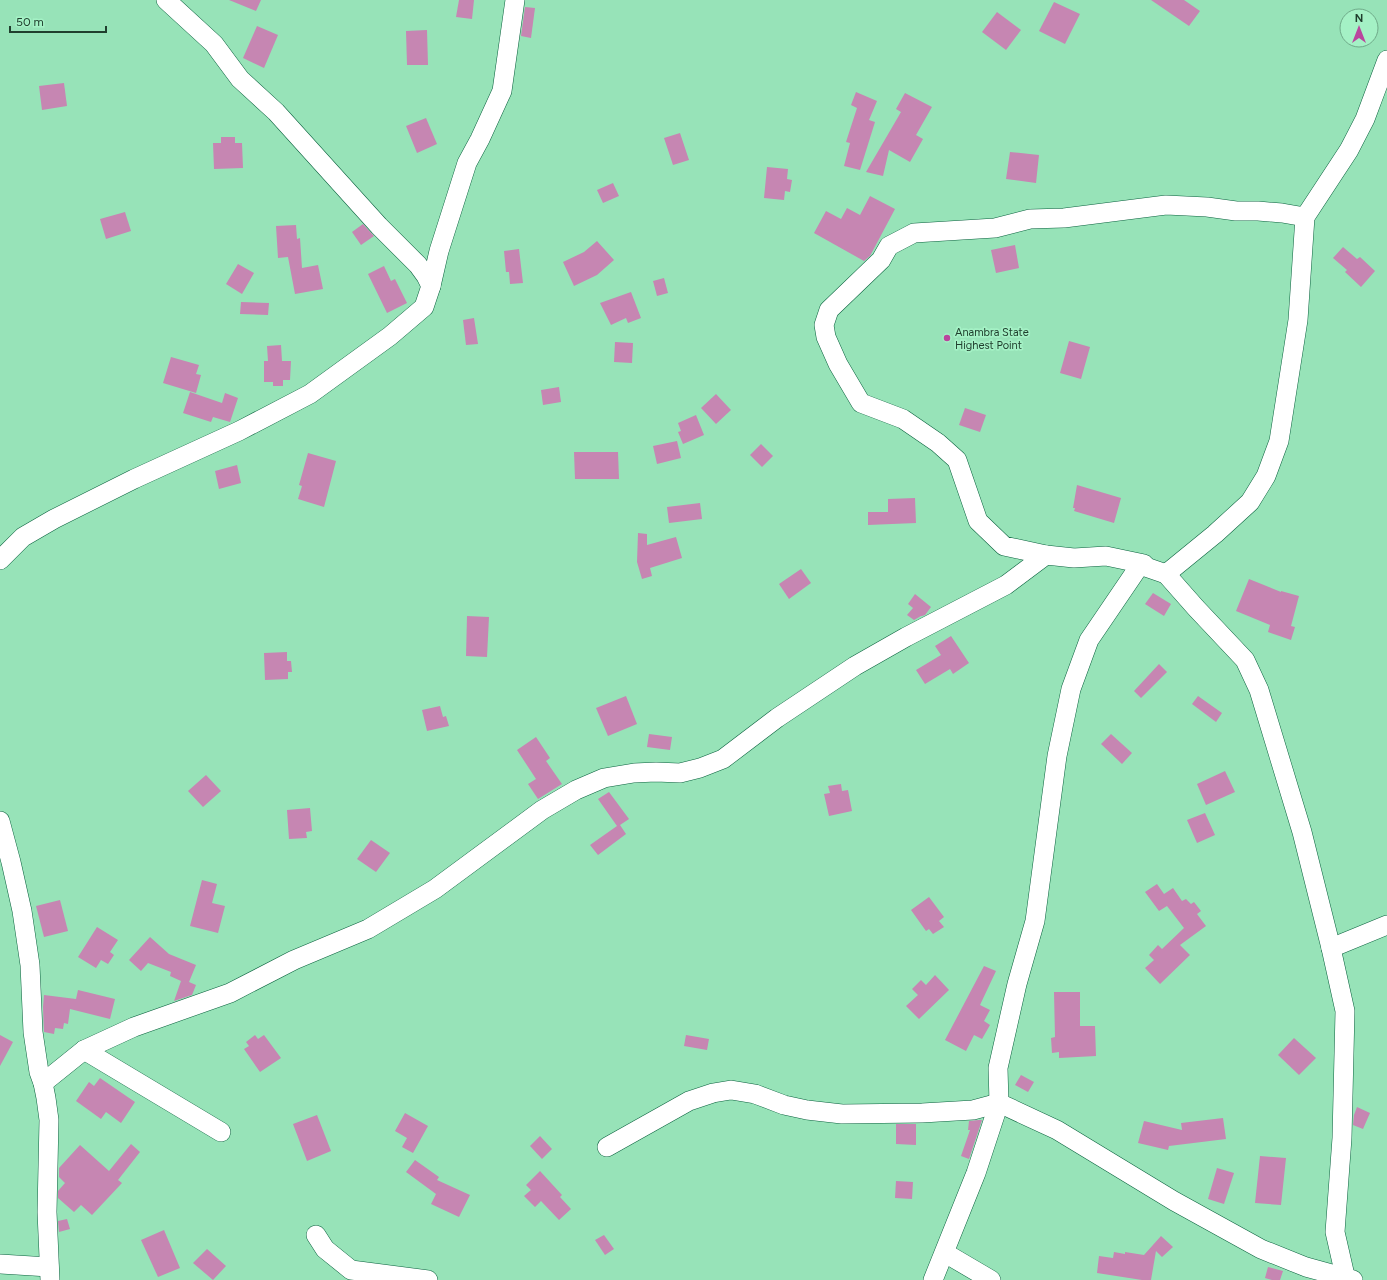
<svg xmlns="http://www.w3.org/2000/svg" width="1387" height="1280" font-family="Figtree,sans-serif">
<rect width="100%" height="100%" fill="#97e3b8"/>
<g fill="#c686b2">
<polygon points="229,0 261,0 256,11"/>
<polygon points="459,0 474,0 472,19 456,17"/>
<polygon points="1151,0 1184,0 1200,11 1189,26"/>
<polygon points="1054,2 1080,14 1065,44 1039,31"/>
<polygon points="525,7 535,8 531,38 521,36"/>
<polygon points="997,12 1021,30 1006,50 982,32"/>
<polygon points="257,26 278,35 264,68 243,58"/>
<polygon points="427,30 428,65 407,65 406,31"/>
<polygon points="64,83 67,106 42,110 39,86"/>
<polygon points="856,92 877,101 869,120 875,122 860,170 844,166 850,143 846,142 857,108 851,105"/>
<polygon points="905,93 932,107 916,135 923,139 910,162 889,150 883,176 866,172 901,112 896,109"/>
<polygon points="426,118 437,144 417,153 406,126"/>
<polygon points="680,133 689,160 673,165 664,138"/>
<polygon points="221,137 235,137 235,143 242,143 243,168 214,169 213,143 221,143"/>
<polygon points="1010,152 1039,155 1036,183 1006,179"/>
<polygon points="767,167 788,169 787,179 792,180 790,192 785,191 784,200 764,198"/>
<polygon points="613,183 619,196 603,203 597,190"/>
<polygon points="870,196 895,209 870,256 864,261 814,233 826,211 841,219 847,208 860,215"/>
<polygon points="125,212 131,231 106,239 100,219"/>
<polygon points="363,224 374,236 361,245 352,232"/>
<polygon points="296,225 297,239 300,238 302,268 318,265 323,289 295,294 288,257 278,258 276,226"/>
<polygon points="597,241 614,260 597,275 574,286 563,262 584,252"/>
<polygon points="1015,245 1019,268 996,273 991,250"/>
<polygon points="1343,247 1357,259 1360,257 1375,271 1361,287 1345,272 1347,270 1333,258"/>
<polygon points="519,249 523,283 510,284 509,272 506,272 504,251"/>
<polygon points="238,264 254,273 242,294 226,284"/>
<polygon points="384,266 391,281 395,279 407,303 387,313 368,274"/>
<polygon points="664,278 668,293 657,296 653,281"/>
<polygon points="631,292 641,318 628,323 626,318 611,325 600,303"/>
<polygon points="241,302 269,303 268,315 240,314"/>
<polygon points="474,318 478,344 466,345 463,320"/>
<polygon points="1069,341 1090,347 1081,379 1060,373"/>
<polygon points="615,342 633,343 632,363 614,362"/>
<polygon points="281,345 282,361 291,361 290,380 283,380 283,386 273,386 273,382 264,382 264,361 268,361 267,346"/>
<polygon points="171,357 199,365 196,374 201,375 196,393 163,383"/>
<polygon points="559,387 561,402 543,405 541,390"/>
<polygon points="190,392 222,403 225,393 238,398 230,422 213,417 211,422 183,413"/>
<polygon points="716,394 731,410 716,424 701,408"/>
<polygon points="965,408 986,415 980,432 959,425"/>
<polygon points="696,415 704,435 683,444 678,432 681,431 678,423"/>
<polygon points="677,441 681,458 657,464 653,446"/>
<polygon points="761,444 773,456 762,467 750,455"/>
<polygon points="574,452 618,452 619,479 575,479"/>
<polygon points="308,453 336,461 324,507 298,499 302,486 299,485"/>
<polygon points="237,465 241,483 219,489 215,471"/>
<polygon points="1077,485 1121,498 1114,523 1074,511 1075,508 1073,508"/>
<polygon points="915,498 916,523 868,525 868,512 888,512 888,499"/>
<polygon points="700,503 702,519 669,523 667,507"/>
<polygon points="638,533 647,534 647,545 676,537 682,558 650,568 652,576 642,579 637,562"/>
<polygon points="801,569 811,583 789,599 779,584"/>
<polygon points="1249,579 1281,592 1281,591 1299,596 1291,626 1295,627 1291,640 1268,632 1270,625 1236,611"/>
<polygon points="1153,593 1171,604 1164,616 1145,604"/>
<polygon points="915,594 931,607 925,615 922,616 921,616 914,620 907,615 913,608 908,604"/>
<polygon points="467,616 489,617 487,657 466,656"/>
<polygon points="951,636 969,663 953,674 950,669 925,684 916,670 941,655 935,646"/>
<polygon points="287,652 287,661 291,661 292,672 288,672 288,679 265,680 264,653"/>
<polygon points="1159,664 1167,672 1141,698 1134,691"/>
<polygon points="626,696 637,724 608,736 596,708"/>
<polygon points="1198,696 1222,713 1216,722 1192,704"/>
<polygon points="440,706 443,717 446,716 449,726 427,731 422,710"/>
<polygon points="649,734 672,737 670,750 647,747"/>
<polygon points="1111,734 1132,753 1122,764 1101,744"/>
<polygon points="536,737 550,758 546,761 562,784 538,799 528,784 536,779 517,750"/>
<polygon points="1225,771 1235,792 1206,805 1197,784"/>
<polygon points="206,775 221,791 203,807 188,791"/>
<polygon points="841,784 842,791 848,790 852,811 829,816 824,794 830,793 828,786"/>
<polygon points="609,792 629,819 620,825 626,834 598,855 590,845 617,826 598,799"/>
<polygon points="310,808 312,831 306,832 307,838 289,839 287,810"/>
<polygon points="1205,813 1215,835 1197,843 1187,820"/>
<polygon points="371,840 390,853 376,872 357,859"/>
<polygon points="202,880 217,884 212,903 225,906 218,933 190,926"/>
<polygon points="1157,884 1164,894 1173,888 1182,901 1186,899 1191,904 1194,902 1201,911 1197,914 1206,926 1180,945 1190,955 1160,984 1145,968 1154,960 1149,955 1158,945 1162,949 1184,928 1167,906 1159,911 1145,892"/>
<polygon points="929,897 944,917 939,921 944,927 933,934 929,929 926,931 911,910"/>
<polygon points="60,900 68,931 44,937 36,906"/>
<polygon points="97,927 118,940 110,952 114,955 108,964 101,960 96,968 78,957"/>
<polygon points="150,937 169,954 196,965 189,982 196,985 192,995 174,1001 181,981 170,976 171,972 148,963 141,971 129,960"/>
<polygon points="984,966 996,971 980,1005 990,1010 984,1021 990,1025 982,1039 974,1035 966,1051 945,1040"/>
<polygon points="935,975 949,990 919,1019 906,1006 918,995 912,989 921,980 926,985"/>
<polygon points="78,990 115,999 110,1019 70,1009 68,1024 64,1023 63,1029 55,1028 54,1034 44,1032 43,1007 44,995 76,999"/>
<polygon points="1054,992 1080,992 1080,1026 1095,1026 1096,1056 1059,1058 1059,1052 1052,1053 1051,1038 1055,1037"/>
<polygon points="0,1035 13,1042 0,1066"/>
<polygon points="255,1035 258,1039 264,1035 281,1058 260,1072 244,1049 249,1046 246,1042"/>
<polygon points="686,1035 709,1039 707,1050 684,1046"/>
<polygon points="1294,1038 1316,1058 1299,1075 1278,1055"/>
<polygon points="1021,1075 1034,1082 1028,1092 1015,1085"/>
<polygon points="100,1078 135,1102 121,1123 106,1112 101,1119 76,1101 89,1082 94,1086"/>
<polygon points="1357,1107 1370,1113 1363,1129 1353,1125 1354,1115"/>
<polygon points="405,1113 428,1126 413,1153 402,1147 407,1138 395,1131"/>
<polygon points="317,1115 331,1151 307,1161 293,1124"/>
<polygon points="1223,1118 1226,1139 1169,1146 1168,1150 1138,1143 1144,1121 1182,1130 1181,1123"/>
<polygon points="979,1120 982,1120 969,1159 961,1156 970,1130 968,1130 969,1121"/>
<polygon points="896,1124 916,1124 916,1145 896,1144"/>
<polygon points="540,1136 552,1149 542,1159 530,1146"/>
<polygon points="131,1144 140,1152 118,1180 122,1183 92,1215 81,1205 74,1212 58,1198 58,1191 65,1183 59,1177 59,1168 80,1145 109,1171"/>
<polygon points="1260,1156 1286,1158 1281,1205 1255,1203"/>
<polygon points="415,1160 439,1177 437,1180 470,1195 459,1217 431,1204 436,1194 406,1172"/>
<polygon points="1217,1168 1234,1173 1224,1204 1208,1199"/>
<polygon points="540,1171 562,1195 560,1197 571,1209 559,1220 541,1201 535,1207 524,1196 531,1190 526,1185"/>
<polygon points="896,1181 913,1182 912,1199 895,1198"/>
<polygon points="67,1219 70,1229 59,1232 58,1221"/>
<polygon points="164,1230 180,1268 158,1277 141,1240"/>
<polygon points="604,1235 614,1249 605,1255 595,1240"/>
<polygon points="1161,1236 1173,1247 1162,1257 1156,1251 1151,1280 1142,1280 1097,1273 1099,1256 1113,1258 1114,1252 1125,1254 1125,1252 1144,1255"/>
<polygon points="207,1249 226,1266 213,1280 193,1263"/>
<polygon points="1268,1267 1283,1271 1280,1280 1272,1280 1265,1278"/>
</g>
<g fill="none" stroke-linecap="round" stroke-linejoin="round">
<g stroke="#0a623e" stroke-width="20">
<g id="minor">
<polyline points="166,0 214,44 240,79 276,112 379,226 418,265 426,276 431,286"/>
<polyline points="1046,555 1004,546 978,521 957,460 938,443 903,419 861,403 838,364 826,337 824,325 829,310 881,260 889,246 914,233 995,228 1030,219 1064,218 1166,205 1207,207 1236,211 1258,211 1282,213 1305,217"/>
<polyline points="0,560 23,537 54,519 134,479 239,431 310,394 390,336 424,307 431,286 439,251 467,163 480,139 502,91 515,0"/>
<polyline points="1166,574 1196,608 1245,660 1259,690 1302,832 1331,948 1345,1011 1342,1138 1335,1232 1346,1280"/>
<polyline points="0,821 11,862 22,911 30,965 33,1032 39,1072 43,1083 46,1098 49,1120 47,1212 50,1280"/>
<polyline points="1331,948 1387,925"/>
<polyline points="84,1050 221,1132"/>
<polyline points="43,1083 84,1050 134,1027 230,993 294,960 368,929 435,889 542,810 576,790 604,778 634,773 656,772 680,773 700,768 723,759 777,718 855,666 906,637 1006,585 1046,555 1074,558 1106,556 1144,564 1140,565"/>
<polyline points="607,1147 689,1101 713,1093 731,1090 755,1094 784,1105 807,1110 842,1114 922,1113 973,1110 999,1103 1057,1130 1174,1201 1261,1249 1306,1267 1353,1280"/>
<polyline points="316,1235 325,1249 351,1270 428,1280"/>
<polyline points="945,1253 991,1280"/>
<polyline points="0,1264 49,1267"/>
<polyline points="933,1280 976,1173 999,1103 998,1068 1017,984 1035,921 1057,756 1071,689 1089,640 1140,565 1166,574 1215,534 1250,502 1266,476 1279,441 1298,320 1305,217 1349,150 1365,119 1387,60"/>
</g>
</g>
<use href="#minor" stroke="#fff" stroke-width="19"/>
</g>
<circle fill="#ba459d" stroke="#a4f1c5" stroke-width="1.5" cx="947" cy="338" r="4"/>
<g text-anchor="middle" stroke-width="3.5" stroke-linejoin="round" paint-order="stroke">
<g font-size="11" fill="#203f2e" stroke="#a4f1c5" text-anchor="start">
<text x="955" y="336">Anambra State<tspan x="955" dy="13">Highest Point</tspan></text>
</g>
</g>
<g transform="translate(1359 28)"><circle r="19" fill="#a4f1c5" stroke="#6faa89"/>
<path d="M0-3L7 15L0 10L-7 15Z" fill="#ba459d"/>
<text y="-6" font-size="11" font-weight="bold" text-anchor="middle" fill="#203f2e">N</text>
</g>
<path d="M10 26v6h96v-6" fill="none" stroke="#203f2e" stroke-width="2"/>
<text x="16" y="26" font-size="12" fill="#203f2e" stroke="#a4f1c5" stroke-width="3" paint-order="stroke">50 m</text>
</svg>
